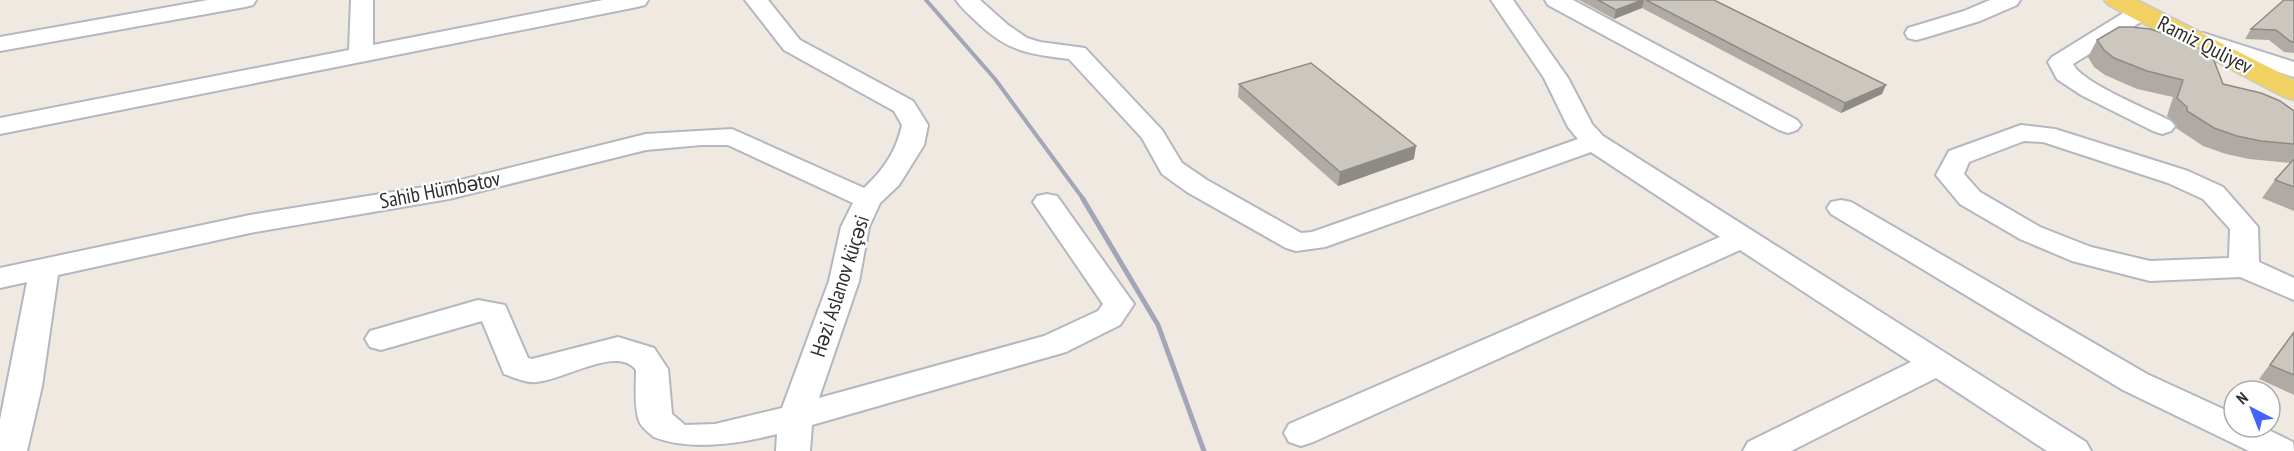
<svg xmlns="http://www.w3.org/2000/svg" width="2294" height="451" font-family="'PT Sans Narrow',sans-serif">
<rect width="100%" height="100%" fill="#efe9e1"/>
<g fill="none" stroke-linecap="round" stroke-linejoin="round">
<g stroke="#b4b7c1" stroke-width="4">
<g id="minor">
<polygon points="208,0 256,0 253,5 245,7 0,51 0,37"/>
<polygon points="351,0 373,0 373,45 603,0 648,0 645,5 637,7 0,134 0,118 349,50"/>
<path d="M745,0H768L800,40L913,101L928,125L924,145L899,185L880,203L869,227L859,281L819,398L1044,336L1098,311L1103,304L1033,202L1037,196L1047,194L1057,196L1134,304L1120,325L1066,352L812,425L810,451H776L777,434C739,444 688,451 654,437C648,432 642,428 639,421C634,407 636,385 636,370C617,343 557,385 530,382C522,381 512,377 504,374L482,321L381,350L370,347L365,339L370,331L478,300L505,305L528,358L532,359L618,337L654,348L668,369L672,414L685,425L715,424L782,408L829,281L841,227L853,203L728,145H701L646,150L449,199L250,233L58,275L42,386L27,451H0V420L27,282L0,288V268L250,215L449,183L646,134L732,129L864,188C884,169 896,152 902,125L894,111L784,50Z"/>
<path d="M956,0H980L1008,25L1027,38L1040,42L1085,48L1162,130L1182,163L1207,180L1301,233L1312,232L1578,139L1568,127L1544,78L1491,0H1513L1568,78L1592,124L1603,136L2086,442L2091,451H2047L1936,378L1791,451H1743L1748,442L1911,362L1740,250L1313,442L1301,446L1289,442L1284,433L1289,424L1720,237L1591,152L1325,247L1296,251L1286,248L1187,192L1162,174L1142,138L1069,59C1030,54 1009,52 979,24C971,16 962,9 956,0Z"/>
<polygon points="1545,0 1573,0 1797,120 1801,125 1797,130 1788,133 1779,130 1548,5"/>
<polygon points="1990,0 2020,0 2017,5 1980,21 1924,38 1916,40 1908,38 1905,33 1908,28 1964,11"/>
<path d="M2141,5L2149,7L2152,12L2149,17L2073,64C2082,83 2150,110 2171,121L2175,126L2171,131L2162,134L2153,131L2081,95L2057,79L2048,62L2052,57L2133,7Z"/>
<polygon points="2203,33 2294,62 2294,77 2195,45 2191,40 2195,35"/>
<path d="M2021,125L2055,129L2188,171L2223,187L2258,227L2259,262L2294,278V300L2240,277L2150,281L2072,261L2020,239L1960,204L1936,175L1949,151ZM2024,141L2043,142L2168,183L2203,199L2230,229L2229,258L2150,261L2091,247L2040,227L1980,192L1964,174L1969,162Z"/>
<polygon points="1841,200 1851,202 2147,374 2234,414 2234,427 2262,427 2293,442 2294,451 2249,451 2123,390 1831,214 1827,208 1831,202"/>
</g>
</g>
<g stroke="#c9c9c9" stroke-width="3">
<polygon id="major" points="2104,0 2137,0 2294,80 2294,100 2284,97 2108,5"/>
</g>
<use href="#minor" fill="#fff" fill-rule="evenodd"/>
<use href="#major" fill="#f2d163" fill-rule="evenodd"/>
<polyline stroke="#a3a6b8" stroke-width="4" points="926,0 995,79 1084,200"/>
<polyline stroke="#a3a6b8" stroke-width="5" points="1083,199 1158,325 1204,451"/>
</g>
<g fill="#afaba4">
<polygon points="1579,0 1714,0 1882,94 1841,113 1642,8 1614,19"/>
<polygon points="2294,0 2294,53 2284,52 2269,40 2245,39 2251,29"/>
<polygon points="2097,40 2223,84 2294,111 2294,211 2262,198 2275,180 2291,163 2249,159 2226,154 2203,146 2176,128 2177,125 2167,116 2173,97 2137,89 2105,75 2094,67 2088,57"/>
<polygon points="1239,84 1414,159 1338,186 1238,97"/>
<polygon points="2294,332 2294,395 2259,379"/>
</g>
<g fill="#8e8b86">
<polygon points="1642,0 1644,0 1642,8 1614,19 1616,10"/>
<polygon points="1886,85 1882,94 1841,113 1845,103"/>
<polygon points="1416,146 1414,159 1338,186 1340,172"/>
</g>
<g fill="#cbc7bf" stroke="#8e8b86" stroke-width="1.5">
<polygon points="1598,0 1642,0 1616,10"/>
<polygon points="1646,0 1714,0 1886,85 1845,103"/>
<polygon points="2284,0 2294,0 2294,42 2290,41 2276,30 2251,29"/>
<polygon points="2119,27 2131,27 2150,29 2188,41 2213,58 2223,84 2261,93 2280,101 2294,111 2294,144 2261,141 2237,136 2214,128 2187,111 2187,107 2177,98 2183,80 2147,71 2114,58 2104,50 2097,40"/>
<polygon points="1311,63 1416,146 1340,172 1239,84"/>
<polygon points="2294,159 2294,187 2275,180"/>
<polygon points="2294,332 2294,375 2270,365"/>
</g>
<g text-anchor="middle" stroke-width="4.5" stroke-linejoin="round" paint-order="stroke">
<g font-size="21" fill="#2e2e2e" stroke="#fff">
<text transform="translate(2205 45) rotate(27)" y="7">Ramiz Quliyev</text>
<text transform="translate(440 190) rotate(-11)" y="7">Sahib Hümbətov</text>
<text transform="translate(840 286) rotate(-72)" y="7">Həzi Aslanov küçəsi</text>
</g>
</g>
<g transform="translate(2252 409) rotate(318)"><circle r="28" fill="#ffffff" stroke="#ababab" stroke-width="1.5"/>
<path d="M0-4.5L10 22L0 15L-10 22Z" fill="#4264fb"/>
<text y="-9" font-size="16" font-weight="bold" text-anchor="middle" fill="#2e2e2e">N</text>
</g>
</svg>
